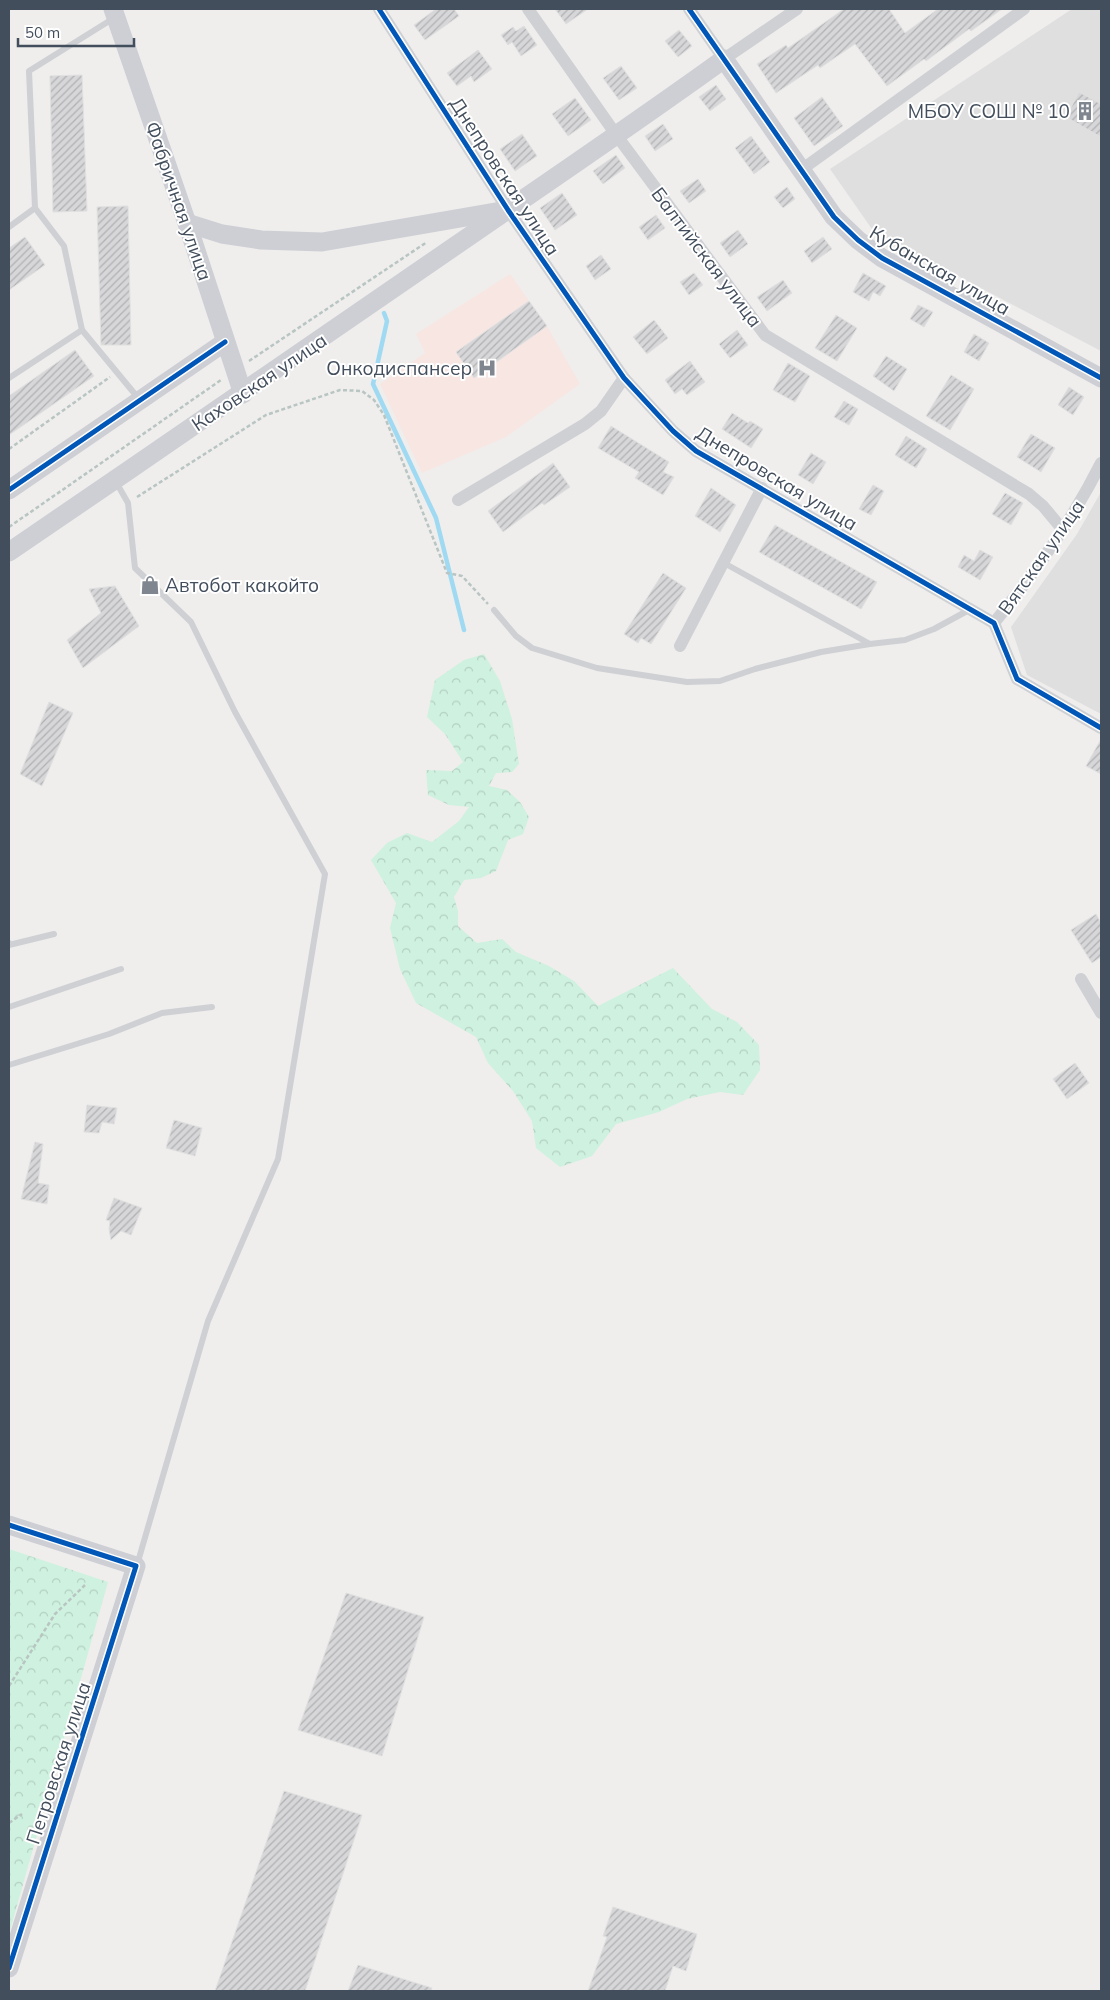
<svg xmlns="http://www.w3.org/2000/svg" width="1110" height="2000" font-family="Mulish,sans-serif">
<defs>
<pattern id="forest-crowns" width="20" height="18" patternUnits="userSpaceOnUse" patternTransform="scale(1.25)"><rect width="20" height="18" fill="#cff1df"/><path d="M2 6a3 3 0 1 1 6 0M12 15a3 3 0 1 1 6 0" fill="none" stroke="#b3d0c2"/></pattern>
<pattern id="building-hatch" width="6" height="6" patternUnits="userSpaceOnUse" patternTransform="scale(1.25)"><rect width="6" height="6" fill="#d7d7d9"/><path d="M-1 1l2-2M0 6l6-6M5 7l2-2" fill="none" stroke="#b0b1b3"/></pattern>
</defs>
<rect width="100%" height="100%" fill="#efeeed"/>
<g fill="#e0dfe0">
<polygon points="1072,9 1101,9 1101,351 874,232 830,169"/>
<polygon points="1101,492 1101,714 1027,675 1011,627 1077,534"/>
</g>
<polygon fill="#f7e6e2" points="510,274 547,326 580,384 506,437 422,473 380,384 425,353 416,334"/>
<g fill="url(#forest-crowns)">
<polygon points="484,654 500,681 512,719 519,764 512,772 496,773 489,786 507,790 520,802 529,817 523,834 508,840 496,871 481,878 464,880 454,897 458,911 458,926 477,943 502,939 516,952 549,966 574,981 598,1006 673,968 712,1009 737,1022 759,1045 760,1070 743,1095 720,1092 687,1099 659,1112 616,1124 592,1156 560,1167 536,1148 532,1121 513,1091 488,1063 476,1037 416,1003 400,969 390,928 396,903 371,860 387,843 407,833 432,842 459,821 469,807 449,805 428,795 426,770 452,771 463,762 445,734 427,717 435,680 464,660"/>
<polygon points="9,1549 108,1582 9,1934"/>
</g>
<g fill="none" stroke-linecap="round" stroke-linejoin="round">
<polyline stroke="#a0daf2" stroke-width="4.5" points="384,313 387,321 373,384 436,518 464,630"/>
</g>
<g fill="url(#building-hatch)" stroke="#e0e0e0">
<polygon points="436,9 454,9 459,16 425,40 414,25"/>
<polygon points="555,9 588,9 566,24"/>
<polygon points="844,9 889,9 905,33 938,9 1002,9 971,31 969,29 926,61 924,59 887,86 855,44 820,68 818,65 776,93 757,64 786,45 788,48"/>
<polygon points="524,26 537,45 521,56 512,42 508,45 501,35 513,27 516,31"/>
<polygon points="679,30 692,46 678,57 665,41"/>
<polygon points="478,50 492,69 474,82 471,76 457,86 447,73"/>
<polygon points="621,66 637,88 619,100 603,78"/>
<polygon points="82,75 87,211 53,212 50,76"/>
<polygon points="716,85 726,99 710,111 699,97"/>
<polygon points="1079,92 1101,104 1101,137 1066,117"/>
<polygon points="822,97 843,126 814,146 794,118"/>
<polygon points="575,98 591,120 568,136 552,114"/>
<polygon points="663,124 673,139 655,151 645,136"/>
<polygon points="522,134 537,156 515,171 500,149"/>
<polygon points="751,136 770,162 754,174 735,148"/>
<polygon points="616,155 625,168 603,184 593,171"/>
<polygon points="698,179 706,191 689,203 680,191"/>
<polygon points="787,187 795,199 783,208 774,197"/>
<polygon points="562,193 577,215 555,230 540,208"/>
<polygon points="128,206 131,345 101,345 97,207"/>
<polygon points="656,215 665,228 648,240 639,227"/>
<polygon points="738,230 748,244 730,257 720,243"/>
<polygon points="25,237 45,265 9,290 9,248"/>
<polygon points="823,237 832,249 812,263 804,251"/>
<polygon points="601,255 611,269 595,280 586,266"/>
<polygon points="694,273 703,285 689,295 680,282"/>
<polygon points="863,273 886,286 880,296 873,292 869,301 853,292"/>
<polygon points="783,280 792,293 767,311 757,297"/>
<polygon points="529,301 547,326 474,378 456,352"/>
<polygon points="918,305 933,312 924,327 910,319"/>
<polygon points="836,315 857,328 837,361 815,348"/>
<polygon points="654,320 668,338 647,354 633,337"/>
<polygon points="737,330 748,345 730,358 719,344"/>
<polygon points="974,334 989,343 979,361 964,352"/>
<polygon points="75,350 94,376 9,435 9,396"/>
<polygon points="886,356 907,369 894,391 873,376"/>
<polygon points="690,361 705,382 687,395 682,389 675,394 665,380"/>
<polygon points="788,363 810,376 795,402 773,390"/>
<polygon points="951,375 974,389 950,430 926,416"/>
<polygon points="1069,387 1084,397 1073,415 1058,405"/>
<polygon points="844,401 858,409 849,425 834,417"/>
<polygon points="732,413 748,423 750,421 763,429 751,448 722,429"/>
<polygon points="611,426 669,462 663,472 674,477 663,495 635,478 639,472 598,448"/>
<polygon points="1031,434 1055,448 1041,472 1017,457"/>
<polygon points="906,436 927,449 916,468 895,455"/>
<polygon points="811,453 826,462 813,484 798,475"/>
<polygon points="553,463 570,487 544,505 542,503 503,532 488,511"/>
<polygon points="873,485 884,491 871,515 859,509"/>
<polygon points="711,488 736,505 720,532 695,516"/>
<polygon points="1005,493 1023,503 1011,525 992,514"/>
<polygon points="775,525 877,582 861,609 759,552"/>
<polygon points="980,550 993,557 980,580 958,567 964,555 974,561"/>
<polygon points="663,573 686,588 651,644 641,638 638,643 624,634"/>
<polygon points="115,586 139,626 83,668 67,640 101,613 89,589"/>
<polygon points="49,702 73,713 42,786 20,774"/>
<polygon points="1101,739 1101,774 1086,766"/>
<polygon points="1096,914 1101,923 1101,957 1092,963 1071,930"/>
<polygon points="1075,1063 1089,1083 1067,1099 1053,1079"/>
<polygon points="87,1105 117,1108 114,1124 102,1122 99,1133 84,1132"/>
<polygon points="174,1120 202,1128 195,1156 166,1148"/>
<polygon points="35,1142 43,1144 38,1183 49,1185 47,1204 21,1199"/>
<polygon points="114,1198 142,1208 131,1235 121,1231 111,1240 109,1229 110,1221 106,1220"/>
<polygon points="346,1593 424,1617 382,1756 298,1730"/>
<polygon points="284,1791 362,1815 305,1991 215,1991"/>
<polygon points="613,1907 697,1934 686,1971 673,1966 665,1991 588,1991 607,1937 603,1936"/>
<polygon points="358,1965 432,1988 431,1991 348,1991"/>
</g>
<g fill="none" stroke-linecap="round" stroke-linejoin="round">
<g stroke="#b8c5c2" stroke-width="2.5" stroke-dasharray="4 2.5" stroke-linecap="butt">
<polyline points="249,361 427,242"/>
<polyline points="9,449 110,377"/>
<polyline points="137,497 266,415 340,390 362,391 374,400 384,415 447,573 462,576 488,604"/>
<polyline points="9,527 221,380"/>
<polyline points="9,1686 55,1614 85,1585"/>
<polyline points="9,1823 22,1814"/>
</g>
<g stroke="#ced0d4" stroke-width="6">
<polyline points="9,227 35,208"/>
<polyline points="82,330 64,246 35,208 29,71 114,18"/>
<polyline points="9,378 82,330 139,399"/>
<polyline points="116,482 128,503 135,568 191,622 235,712 325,874 278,1159 208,1321 137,1565"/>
<polyline points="724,563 870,644 905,640 934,629 969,610"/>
<polyline points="494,610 516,636 532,648 597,668 687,682 720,681 755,669 821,652 870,644"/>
<polyline points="9,943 9,945 54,934"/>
<polyline points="9,1007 121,969"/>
<polyline points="9,1065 109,1034 162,1013 212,1007"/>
</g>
<g stroke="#ced0d4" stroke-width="12">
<polyline points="379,9 508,210 624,378 673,431 696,451 994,623 1017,679 1101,728"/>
<polyline points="528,9 617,136 765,335 1029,494 1043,506 1063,530"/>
<polyline points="689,9 724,59 797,9"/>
<polyline points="801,170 1024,9"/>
<polyline points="458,500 585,424 601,411 624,378"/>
<path d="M994,623C1035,572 1072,521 1101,463"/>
<polyline points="680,646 762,488"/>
<polyline points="1081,979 1101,1013"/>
</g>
<g stroke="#cdcfd4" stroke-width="19">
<polyline points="113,9 187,223 243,394"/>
<polyline points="187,223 222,234 261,240 322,242 501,211"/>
<polyline points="9,490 225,342"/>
<path d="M9,552C175,439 340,325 506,211C579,161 652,111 724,59L834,217L858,240L882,258L1101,378"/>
<polyline points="9,1525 136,1566 9,1968"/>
</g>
<g stroke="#fff" stroke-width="8">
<g id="cycleway">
<polyline points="379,9 508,210 624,378 673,431 696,451 994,623 1017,679 1101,728"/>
<polyline points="689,9 834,217 858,240 882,258 1101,378"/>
<polyline points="9,490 225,342"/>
<polyline points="9,1525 136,1566 9,1968"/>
</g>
</g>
<use href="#cycleway" stroke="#0057b8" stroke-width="5"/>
</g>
<defs>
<g id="building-bare" transform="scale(1.5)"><path d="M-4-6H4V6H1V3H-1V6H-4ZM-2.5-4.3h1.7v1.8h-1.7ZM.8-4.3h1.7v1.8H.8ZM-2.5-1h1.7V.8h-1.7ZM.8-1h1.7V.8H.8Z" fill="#7f868f" stroke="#fff" stroke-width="2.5" paint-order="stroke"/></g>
<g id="hospital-bare" transform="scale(1.5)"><path d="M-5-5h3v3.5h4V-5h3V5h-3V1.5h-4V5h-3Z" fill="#7f868f" stroke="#fff" stroke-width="2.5" paint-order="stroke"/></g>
<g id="shop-bare" transform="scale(1.5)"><path d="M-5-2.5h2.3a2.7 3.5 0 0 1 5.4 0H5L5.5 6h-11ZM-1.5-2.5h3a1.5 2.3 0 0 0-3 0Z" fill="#7f868f" stroke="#fff" stroke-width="2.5" paint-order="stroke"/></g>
</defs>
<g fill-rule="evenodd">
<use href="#building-bare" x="1085" y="111"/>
<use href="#hospital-bare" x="487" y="368"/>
<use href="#shop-bare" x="150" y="585"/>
</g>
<g text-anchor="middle" stroke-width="4" stroke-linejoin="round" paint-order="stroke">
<g font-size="19" fill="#434e5c" stroke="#fff" text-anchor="end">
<text x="1070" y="118">МБОУ СОШ № 10</text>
<text x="472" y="375">Онкодиспансер</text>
<text x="165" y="592" text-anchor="start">Автобот какойто</text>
</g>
<g font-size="19" fill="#434e5c" stroke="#fff">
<text transform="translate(505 176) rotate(57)" y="7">Днепровская улица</text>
<text transform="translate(179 201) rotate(71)" y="7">Фабричная улица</text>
<text transform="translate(707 257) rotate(53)" y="7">Балтийская улица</text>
<text transform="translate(940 270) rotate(30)" y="7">Кубанская улица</text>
<text transform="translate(259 382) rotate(-34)" y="7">Каховская улица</text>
<text transform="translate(777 478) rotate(31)" y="7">Днепровская улица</text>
<text transform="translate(1041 557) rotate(-55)" y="7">Вятская улица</text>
<text transform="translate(58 1763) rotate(-72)" y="7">Петровская улица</text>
</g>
</g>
<rect width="1110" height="2000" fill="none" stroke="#434e5c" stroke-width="20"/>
<path d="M18 38v8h116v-8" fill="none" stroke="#434e5c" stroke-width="2.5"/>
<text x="25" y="38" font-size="15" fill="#434e5c" stroke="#ffffff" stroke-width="4" paint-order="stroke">50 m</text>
</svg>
